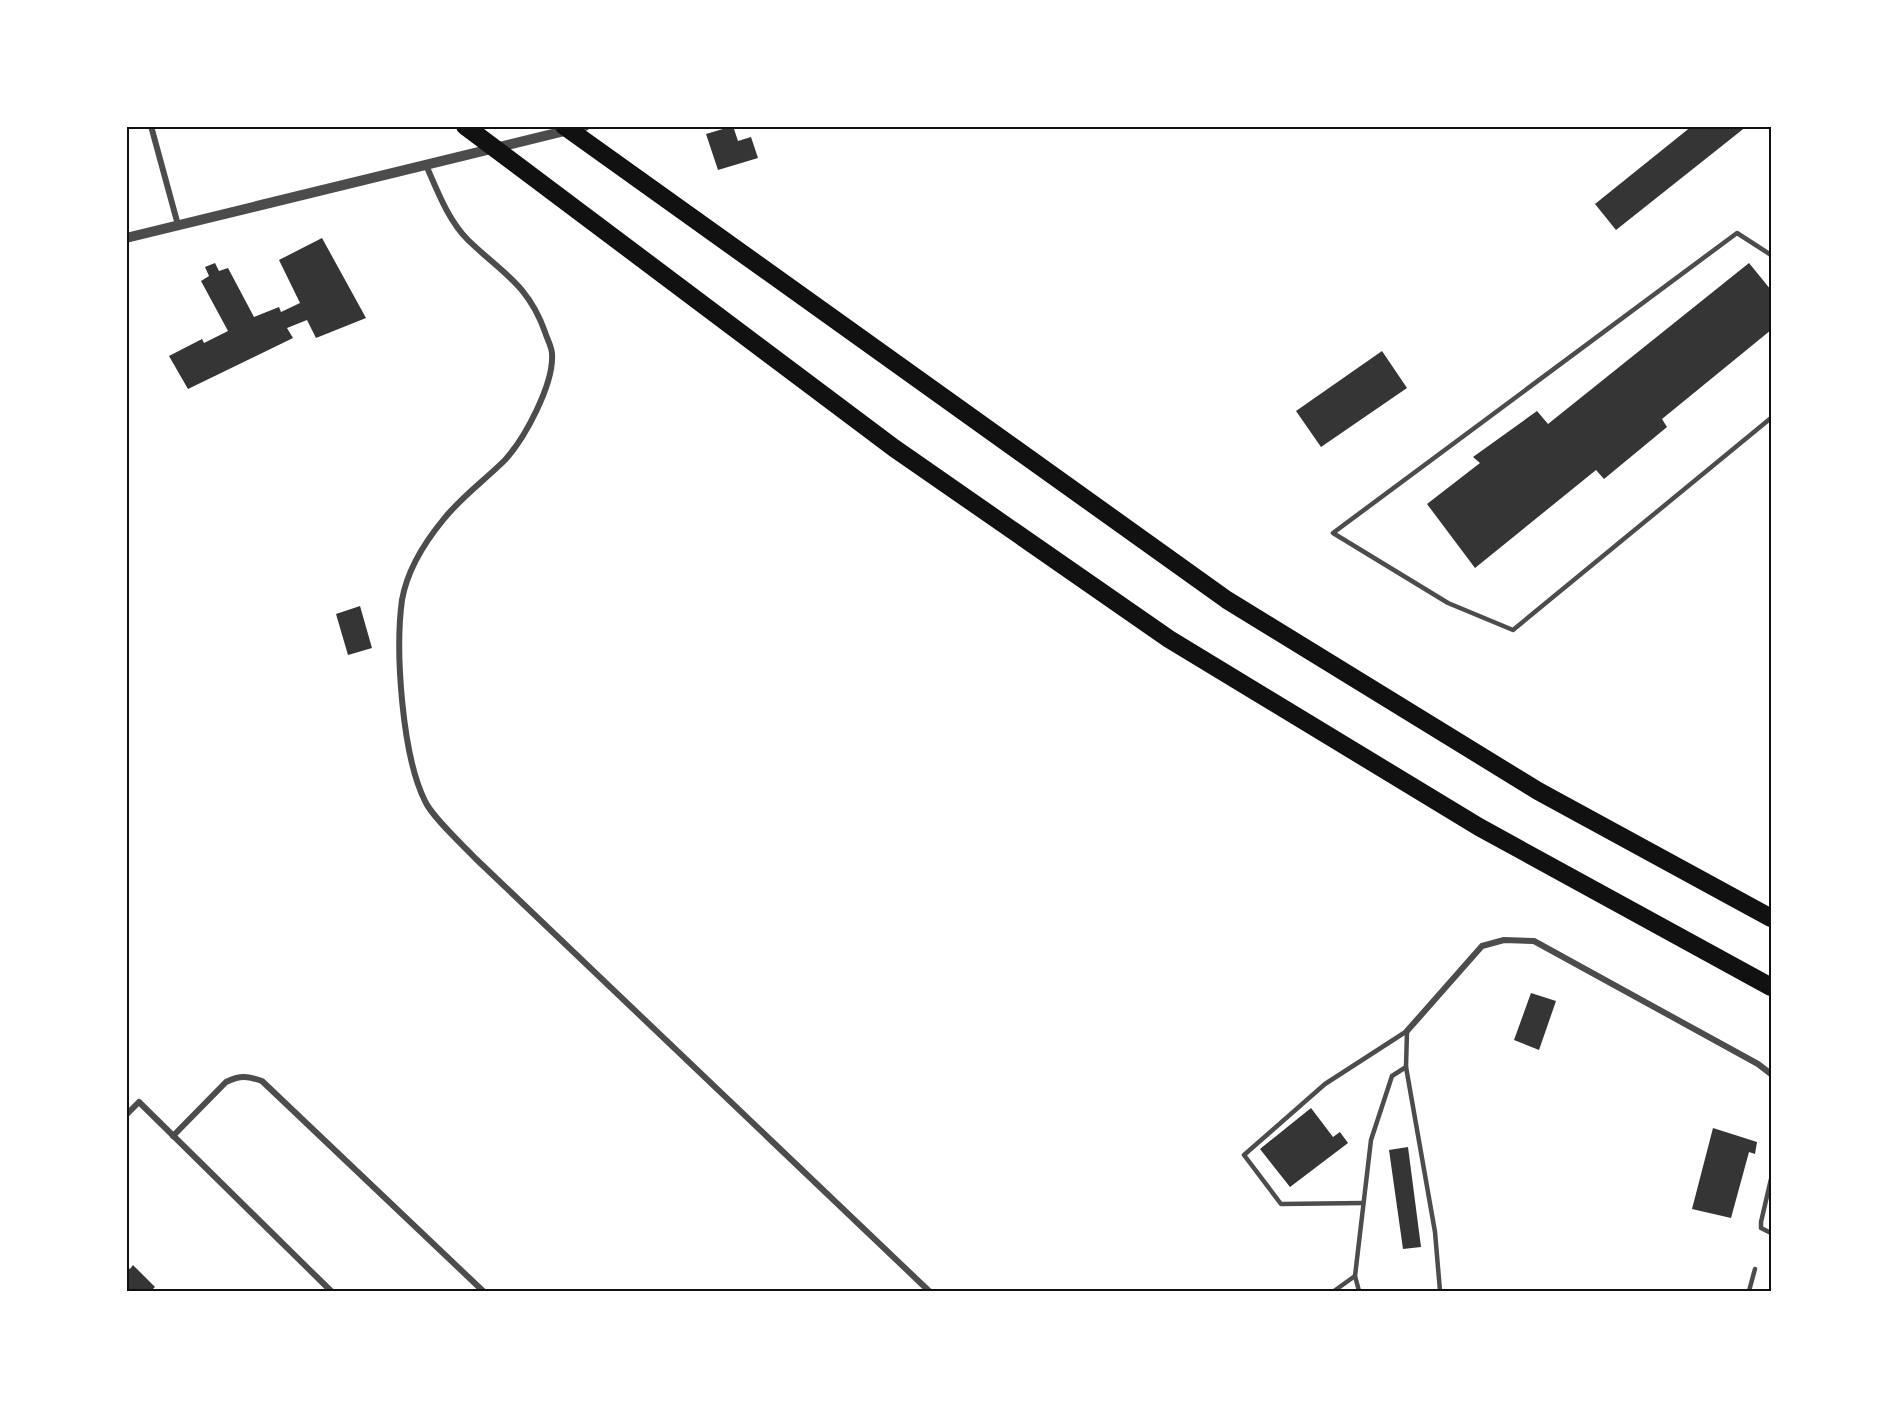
<svg xmlns="http://www.w3.org/2000/svg" width="1897" height="1417" font-family="'Zilla Slab',serif">
<rect width="100%" height="100%" fill="#fff"/>
<g fill="#353535">
<polygon points="733,126 738,141 751,137 758,158 718,170 706,134"/>
<polygon points="1692,126 1747,126 1616,230 1595,204"/>
<polygon points="322,238 366,318 316,338 307,320 287,328 293,338 188,389 169,356 202,339 204,343 228,331 201,281 209,276 205,267 215,263 219,271 228,268 254,317 279,307 281,312 300,303 279,260"/>
<polygon points="1749,263 1771,290 1771,330 1662,419 1667,427 1604,479 1596,470 1475,568 1427,504 1480,463 1473,457 1537,411 1548,424"/>
<polygon points="1382,351 1407,388 1321,447 1296,411"/>
<polygon points="360,606 372,648 348,655 336,614"/>
<polygon points="1531,993 1556,1001 1539,1050 1514,1040"/>
<polygon points="1311,1108 1333,1137 1340,1132 1348,1143 1290,1187 1260,1149"/>
<polygon points="1713,1128 1757,1142 1755,1154 1749,1152 1731,1218 1692,1209"/>
<polygon points="1408,1147 1421,1247 1403,1249 1389,1150"/>
<polygon points="133,1265 155,1287 151,1291 126,1291 126,1266 130,1269"/>
</g>
<g fill="none" stroke-linecap="round" stroke-linejoin="round">
<g stroke="#4c4c4c" stroke-width="4.5">
<polyline points="1771,255 1737,233 1333,533 1448,603 1513,630 1771,418"/>
<polyline points="1407,1031 1406,1067 1435,1232 1440,1291"/>
<polyline points="1771,1179 1761,1222 1761,1228 1771,1233"/>
<polyline points="1363,1203 1281,1204 1244,1155 1325,1084 1407,1031"/>
<polyline points="1334,1291 1355,1276"/>
<polyline points="1359,1291 1355,1276 1371,1140 1392,1076 1406,1067"/>
<polyline points="1749,1291 1755,1269"/>
</g>
<g stroke="#4c4c4c" stroke-width="6">
<polyline points="151,126 178,225"/>
<path d="M426,165C437,190 448,220 468,240C502,273 528,284 545,332C547,339 552,347 552,354C554,384 525,438 505,460C485,480 461,497 443,520C425,542 407,571 402,600C395,651 402,755 425,801C432,817 463,845 476,859L929,1291"/>
<polyline points="1407,1031 1482,946 1504,940 1534,941 1758,1064 1771,1074"/>
<polyline points="126,1115 139,1102 331,1291"/>
<path d="M173,1136L226,1082C240,1075 248,1076 262,1081L483,1291"/>
</g>
<polyline stroke="#4c4c4c" stroke-width="10" points="126,238 585,126"/>
<g stroke="#111" stroke-width="18">
<polyline points="465,126 894,448 1169,639 1479,827 1771,987"/>
<polyline points="564,126 1227,600 1538,791 1771,918"/>
</g>
</g>
<rect width="1897" height="1417" fill="none" stroke="#ffffff" stroke-width="255"/>
<rect x="128" y="128" width="1642" height="1162" fill="none" stroke="#111" stroke-width="2"/>
</svg>
